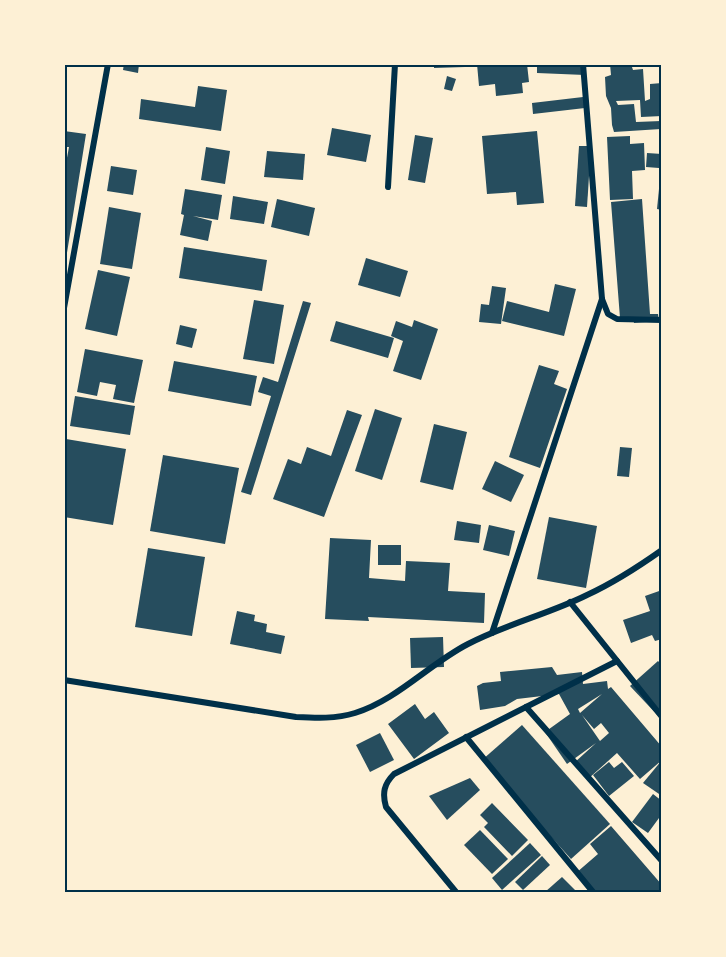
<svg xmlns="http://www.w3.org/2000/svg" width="726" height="957" font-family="Quicksand,sans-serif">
<rect width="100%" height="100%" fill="#fdf0d5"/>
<g fill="#264d5e" fill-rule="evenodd">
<polygon points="124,64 139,64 138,73 123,70"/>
<polygon points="434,64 465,64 465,67 434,68"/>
<polygon points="477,64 527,64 529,82 522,83 523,93 496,96 495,84 479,86"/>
<polygon points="537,64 586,64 585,75 537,73"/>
<polygon points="610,64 631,64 633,70 643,69 645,101 650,99 650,84 662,83 662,116 641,117 640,100 616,101 618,105 634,104 636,122 661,121 661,129 614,132 612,125 611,108 606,96 605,77 611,75"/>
<polygon points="447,76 456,79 452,91 444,89"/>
<polygon points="198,86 227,90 221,131 139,119 141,99 195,107"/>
<polygon points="583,97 585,108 533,114 532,103"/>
<polygon points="332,128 371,135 366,162 327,155"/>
<polygon points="64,131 86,134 66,259 64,174 69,147 64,147"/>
<polygon points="537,131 544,203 517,205 516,192 487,194 482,136"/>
<polygon points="415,135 433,138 425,183 408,180"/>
<polygon points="630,136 630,144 644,143 645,170 632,171 633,199 610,200 607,137"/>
<polygon points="579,146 591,146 587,207 575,206"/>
<polygon points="206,147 230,151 225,184 201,180"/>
<polygon points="267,151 305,154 303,180 264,177"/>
<polygon points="647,153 662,154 662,175 659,168 646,167"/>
<polygon points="111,166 137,170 133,195 107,191"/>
<polygon points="660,179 662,179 662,210 657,209"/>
<polygon points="185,189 222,195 218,220 193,216 212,221 208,241 180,235 184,215 181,214"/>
<polygon points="233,196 268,202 264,224 230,219"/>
<polygon points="277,199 315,208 309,236 271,227"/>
<polygon points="642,199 650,314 658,314 659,321 634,323 633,317 620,318 611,202"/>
<polygon points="109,207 141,213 132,269 100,264"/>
<polygon points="184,247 267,260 262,291 179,278"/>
<polygon points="366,258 408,271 400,297 358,285"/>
<polygon points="98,270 130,277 117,336 85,329"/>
<polygon points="555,284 576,289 564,336 502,321 507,301 549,312"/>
<polygon points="492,286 506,288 501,324 479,322 481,304 489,305"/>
<polygon points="254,300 284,305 274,364 243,359"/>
<polygon points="303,301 311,303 251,495 241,492 271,396 258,392 263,377 278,382"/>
<polygon points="414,320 438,329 421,380 393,371 403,341 391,336 396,321 412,327"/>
<polygon points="336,321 394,338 388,358 330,341"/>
<polygon points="180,325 197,329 192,348 176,344"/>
<polygon points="85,349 143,360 134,403 113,399 116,385 100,382 97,396 77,392"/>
<polygon points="174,361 257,376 251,406 168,391"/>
<polygon points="539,365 559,371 554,384 567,389 540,468 509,457"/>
<polygon points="75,396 135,406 130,435 70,426"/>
<polygon points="375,409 402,418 382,480 355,471"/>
<polygon points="347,410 362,415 324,517 273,499 288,459 301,464 307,447 331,456"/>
<polygon points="434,424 467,432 453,490 420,482"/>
<polygon points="66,439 126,449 113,525 64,517 64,450"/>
<polygon points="620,447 632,448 629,477 617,476"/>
<polygon points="163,455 239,468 225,544 150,531"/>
<polygon points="495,461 524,475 511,502 482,489"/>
<polygon points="549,517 597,526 586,588 537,579"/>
<polygon points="457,521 481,525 479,543 454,540"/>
<polygon points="489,525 515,531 509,556 483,550"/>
<polygon points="330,538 371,540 369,578 405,581 406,561 450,563 448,591 485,593 484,623 368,617 369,621 325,619"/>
<rect x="378" y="545" width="23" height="20"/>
<polygon points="148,548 205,557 192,636 135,627"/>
<polygon points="662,590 662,639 655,641 652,635 631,643 623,620 650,611 645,596"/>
<polygon points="237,611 255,615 254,621 267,624 266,632 285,636 281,654 230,644"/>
<polygon points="443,637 444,667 411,668 410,638"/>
<polygon points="658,661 662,665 662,720 630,686"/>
<path d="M552,667L557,675L582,672L583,684L607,681L608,689L611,687L662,747V760L640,779L617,753L588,779L574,763L596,743L567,764L545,732L570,714L559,694L517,699L505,706L480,710L477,686L483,683L501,681L500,672ZM602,694L580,713L578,709ZM582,715L594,729L601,723L609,733L600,741Z"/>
<polygon points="415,704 425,719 434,712 449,733 414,759 388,724"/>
<polygon points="522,725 610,824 571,859 482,760"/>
<polygon points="380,733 394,760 370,772 356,745"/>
<polygon points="662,760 662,796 643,783"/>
<polygon points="609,762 614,768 622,762 634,776 609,796 593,775"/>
<polygon points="470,778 480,790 447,820 429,796"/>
<polygon points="653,794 662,801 662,820 659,818 648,833 632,822"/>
<polygon points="492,803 528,840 512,856 484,827 488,823 480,815"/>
<polygon points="611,826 662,885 662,892 593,892 576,873 598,854 590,844"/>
<polygon points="480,830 508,859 492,874 464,845"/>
<polygon points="530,843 541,855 502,890 492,878"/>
<polygon points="542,856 550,865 523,890 515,882"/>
<polygon points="562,877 577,892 545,892"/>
</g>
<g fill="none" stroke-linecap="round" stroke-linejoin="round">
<g stroke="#003049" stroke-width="6">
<polyline points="583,64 602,299 608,314 617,319 662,320"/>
<polyline points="388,187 395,64"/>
<polyline points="64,308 108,64"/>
<polyline points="570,602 662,717"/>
<polyline points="492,633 602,299"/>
<path d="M64,680L296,717C316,718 336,719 355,713C397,700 429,664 468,644C506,624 549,614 587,595C613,583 638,567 662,550"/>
<polyline points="526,707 662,861"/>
<polyline points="466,737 593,892"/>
<path d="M456,892L386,807C382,793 384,784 394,774L617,661"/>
</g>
</g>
<rect width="726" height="957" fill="none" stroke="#fdf0d5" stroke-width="132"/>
<rect x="66" y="66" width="594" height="825" fill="none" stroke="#003049" stroke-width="2"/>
</svg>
